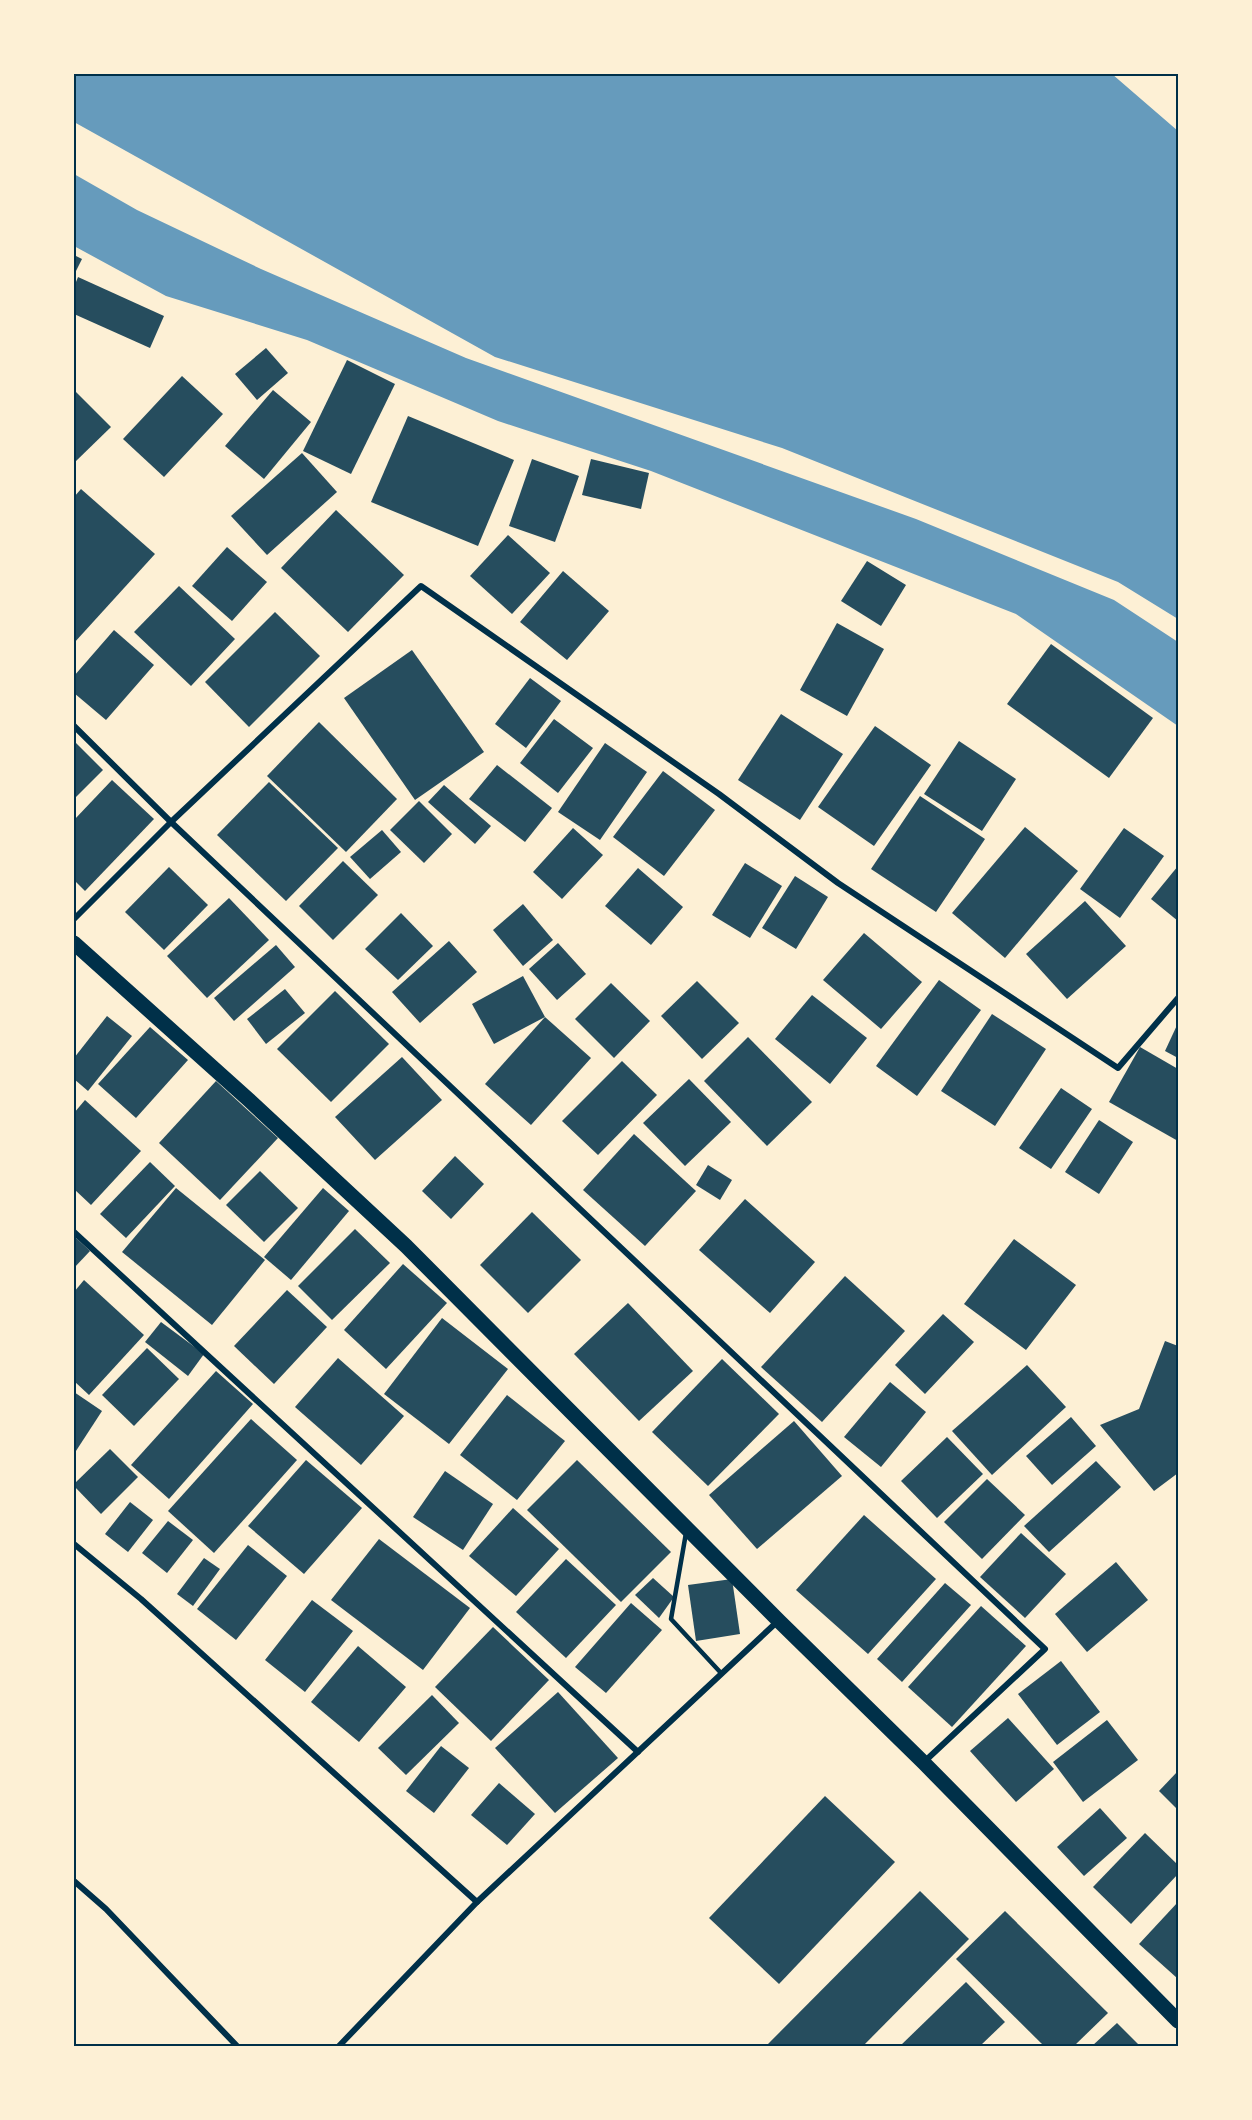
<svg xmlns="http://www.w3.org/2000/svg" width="1252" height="2120" font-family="Roboto,sans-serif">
<rect width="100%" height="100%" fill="#fdf0d5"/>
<g fill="#669bbc">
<polygon points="74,74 1112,74 1178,131 1178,619 1118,582 782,448 495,357 74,122"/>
<polygon points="74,174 137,210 261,269 466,358 916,519 1114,600 1178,642 1178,726 1016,614 651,471 498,421 307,340 166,296 74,246"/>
</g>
<g fill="#264d5e">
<polygon points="74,255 82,259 74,275"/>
<polygon points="78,277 164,316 150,348 74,314 74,287"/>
<polygon points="266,348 288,373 257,400 235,374"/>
<polygon points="347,360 395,384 351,474 303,451"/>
<polygon points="182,376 223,414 164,477 123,439"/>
<polygon points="74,390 111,427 74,463"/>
<polygon points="273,390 311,422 264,479 225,446"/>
<polygon points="408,416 514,460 478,546 371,502"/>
<polygon points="302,453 337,492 267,555 231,516"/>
<polygon points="532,459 579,476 555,542 509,526"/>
<polygon points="591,459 649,473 641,509 582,495"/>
<polygon points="81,489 155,554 74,643 74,497"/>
<polygon points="336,510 404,575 348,632 281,568"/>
<polygon points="508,535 550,573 512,614 470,576"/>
<polygon points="227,547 267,582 232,621 192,586"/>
<polygon points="867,561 906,585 881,626 841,601"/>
<polygon points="563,571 609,611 567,660 520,622"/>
<polygon points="179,586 235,639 191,686 134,632"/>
<polygon points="275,612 320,656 249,727 205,682"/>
<polygon points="837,623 884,649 847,716 800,690"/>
<polygon points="114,630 154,665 106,720 74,693 74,676"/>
<polygon points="1051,644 1153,718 1109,778 1007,704"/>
<polygon points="412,650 484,752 415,800 344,698"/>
<polygon points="530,678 561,701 526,748 495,724"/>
<polygon points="781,714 843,754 800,820 738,780"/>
<polygon points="554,719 593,748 558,793 520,763"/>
<polygon points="319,722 397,799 346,852 267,776"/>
<polygon points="875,726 931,765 874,846 818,807"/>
<polygon points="74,741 103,770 74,799"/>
<polygon points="959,741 1016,779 982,831 924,794"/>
<polygon points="605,743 647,772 600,840 558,812"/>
<polygon points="497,765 552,808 525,842 469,799"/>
<polygon points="663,771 715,810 664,876 613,837"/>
<polygon points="112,780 154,819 85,891 74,880 74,820"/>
<polygon points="269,782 338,848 286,901 217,835"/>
<polygon points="444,785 491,826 475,844 428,802"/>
<polygon points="920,796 985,839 936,912 871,869"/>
<polygon points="419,801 452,834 424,863 390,830"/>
<polygon points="1025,827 1078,871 1005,958 952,913"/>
<polygon points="573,828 603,855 562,899 533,872"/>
<polygon points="1124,828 1164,856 1120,918 1080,889"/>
<polygon points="382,830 401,852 370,879 350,857"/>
<polygon points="343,861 378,895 333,940 299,906"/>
<polygon points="745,863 782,886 750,938 712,915"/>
<polygon points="1178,866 1178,921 1151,899"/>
<polygon points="169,867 208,905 164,950 125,912"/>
<polygon points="638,868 683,907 651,945 605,906"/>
<polygon points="795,876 828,897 796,949 762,928"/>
<polygon points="229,898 269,940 207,998 167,956"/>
<polygon points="1085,901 1126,946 1067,999 1026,954"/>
<polygon points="523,904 553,940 523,966 493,930"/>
<polygon points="401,913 433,946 398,980 365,949"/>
<polygon points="864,933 922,982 881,1029 823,980"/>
<polygon points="449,941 477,972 420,1023 392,992"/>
<polygon points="558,943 586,974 557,1000 529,969"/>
<polygon points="276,945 295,967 234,1021 214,998"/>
<polygon points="523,976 545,1017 494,1044 472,1004"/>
<polygon points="939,980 981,1010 917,1096 876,1066"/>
<polygon points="697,981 739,1023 702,1059 661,1016"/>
<polygon points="611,983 650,1021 614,1058 575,1019"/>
<polygon points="285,989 305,1013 266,1044 247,1019"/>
<polygon points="335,991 389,1044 331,1102 277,1049"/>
<polygon points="812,995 867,1038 830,1084 775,1039"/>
<polygon points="992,1014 1046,1049 995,1126 941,1091"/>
<polygon points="107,1016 132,1036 88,1091 74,1079 74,1058"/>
<polygon points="545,1017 591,1058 531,1125 485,1084"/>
<polygon points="1178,1023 1178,1058 1165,1051"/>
<polygon points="150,1027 188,1060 136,1118 98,1084"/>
<polygon points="748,1037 812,1102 767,1146 704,1081"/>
<polygon points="1140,1047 1178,1069 1178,1141 1109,1102"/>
<polygon points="402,1057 442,1100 375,1160 335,1117"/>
<polygon points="622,1061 657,1095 598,1155 562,1121"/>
<polygon points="689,1079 731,1122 685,1166 643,1123"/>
<polygon points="216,1081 278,1138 220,1200 159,1143"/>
<polygon points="1061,1088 1092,1109 1051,1169 1019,1148"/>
<polygon points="85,1100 141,1151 91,1205 74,1189 74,1113"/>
<polygon points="1099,1120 1133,1142 1099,1194 1065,1172"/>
<polygon points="634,1134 696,1191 645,1246 583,1190"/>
<polygon points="455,1156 484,1184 451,1219 422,1191"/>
<polygon points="150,1162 175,1186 126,1238 100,1214"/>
<polygon points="708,1165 732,1180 720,1200 696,1185"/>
<polygon points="260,1171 298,1208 264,1242 226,1205"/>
<polygon points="176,1188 265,1260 212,1325 122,1252"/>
<polygon points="323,1188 349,1211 291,1280 264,1257"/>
<polygon points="745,1199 815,1262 770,1313 699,1250"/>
<polygon points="532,1212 581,1260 528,1313 480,1265"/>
<polygon points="355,1229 390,1263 332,1320 298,1286"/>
<polygon points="74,1236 90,1251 74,1268"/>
<polygon points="1014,1239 1076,1285 1026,1350 964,1304"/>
<polygon points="403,1264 447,1303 386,1369 344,1330"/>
<polygon points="845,1276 905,1331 822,1422 761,1367"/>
<polygon points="84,1280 144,1335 89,1395 74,1381 74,1292"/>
<polygon points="287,1290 327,1327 274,1384 234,1346"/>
<polygon points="628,1303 693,1371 639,1421 574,1354"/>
<polygon points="943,1314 974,1342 925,1394 895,1365"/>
<polygon points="442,1318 508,1369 449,1444 384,1394"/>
<polygon points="161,1322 204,1354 188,1376 145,1342"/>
<polygon points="1165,1341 1178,1346 1178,1473 1154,1491 1100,1425 1139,1409"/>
<polygon points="147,1348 179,1379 134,1426 102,1395"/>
<polygon points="338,1358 404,1416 361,1465 295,1407"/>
<polygon points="722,1359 779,1414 708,1486 652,1432"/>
<polygon points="1027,1365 1066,1407 992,1475 952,1431"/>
<polygon points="216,1371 253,1404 169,1499 131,1465"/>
<polygon points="890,1382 926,1412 881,1467 844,1437"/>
<polygon points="74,1392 102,1411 74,1454"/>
<polygon points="507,1395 565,1441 517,1500 460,1455"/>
<polygon points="1071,1417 1096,1446 1052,1485 1026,1456"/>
<polygon points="251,1419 297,1460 214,1553 168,1511"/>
<polygon points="794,1421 842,1476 757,1549 709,1495"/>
<polygon points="947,1437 983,1474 937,1518 901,1481"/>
<polygon points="110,1449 138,1477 101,1514 74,1486 74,1484"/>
<polygon points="306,1460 362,1508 304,1574 248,1526"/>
<polygon points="577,1460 671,1552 621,1602 527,1510"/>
<polygon points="1096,1461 1121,1487 1049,1552 1024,1526"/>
<polygon points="445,1471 493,1504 463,1550 413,1517"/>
<polygon points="987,1479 1025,1515 982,1559 944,1522"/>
<polygon points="130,1502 153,1520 128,1552 105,1534"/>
<polygon points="513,1508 559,1549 516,1596 469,1556"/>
<polygon points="864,1515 936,1579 868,1654 796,1590"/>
<polygon points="168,1521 193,1540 167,1573 142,1553"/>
<polygon points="1021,1533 1066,1574 1025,1618 980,1577"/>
<polygon points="379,1539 470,1608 423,1670 331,1600"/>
<polygon points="248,1545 287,1576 236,1640 197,1609"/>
<polygon points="204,1558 220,1569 193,1606 177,1594"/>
<polygon points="566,1559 616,1605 566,1658 516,1612"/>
<polygon points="1116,1562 1148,1600 1087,1652 1055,1614"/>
<polygon points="653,1578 674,1597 659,1618 635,1595"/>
<polygon points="732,1579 740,1634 696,1641 688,1585"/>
<polygon points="945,1583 971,1605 902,1682 877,1659"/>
<polygon points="312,1600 353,1631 305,1692 265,1660"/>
<polygon points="631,1603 662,1630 606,1693 575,1667"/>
<polygon points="981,1606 1026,1646 952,1727 908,1687"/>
<polygon points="493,1627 549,1680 491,1741 435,1687"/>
<polygon points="358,1646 406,1687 359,1742 311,1702"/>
<polygon points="1061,1661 1100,1712 1057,1745 1018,1694"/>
<polygon points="558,1692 618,1758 555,1813 495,1748"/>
<polygon points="432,1695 459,1723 406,1775 378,1748"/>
<polygon points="1008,1718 1054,1769 1016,1802 970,1751"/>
<polygon points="1107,1720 1138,1760 1083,1802 1053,1762"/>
<polygon points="441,1746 469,1768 434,1813 406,1791"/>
<polygon points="1178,1771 1178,1810 1159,1791"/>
<polygon points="499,1783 535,1814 507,1845 471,1815"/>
<polygon points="825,1796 895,1862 779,1984 709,1918"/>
<polygon points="1100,1808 1127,1838 1084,1876 1057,1847"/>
<polygon points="1145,1833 1178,1865 1178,1874 1131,1924 1093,1887"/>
<polygon points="920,1891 969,1939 863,2046 766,2046"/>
<polygon points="1178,1902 1178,1976 1177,1978 1139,1944"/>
<polygon points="1005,1911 1108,2013 1074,2046 1044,2046 956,1959"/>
<polygon points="966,1982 1005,2022 980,2046 900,2046"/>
<polygon points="1117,2023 1140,2046 1092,2046"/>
</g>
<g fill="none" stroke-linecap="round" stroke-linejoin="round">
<polyline stroke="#003049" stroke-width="4.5" points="686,1533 671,1619 721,1673"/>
<g stroke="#003049" stroke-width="6">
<polyline points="74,726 171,822 1045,1649 924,1762"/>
<polyline points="74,919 171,822 421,586 719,794 838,883 1118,1068 1178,998"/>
<polyline points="74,1232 638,1752"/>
<polyline points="74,1544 141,1599 477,1902"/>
<polyline points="74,1881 106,1909 237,2046"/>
<polyline points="339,2046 477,1902 778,1621"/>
</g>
<polyline stroke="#003049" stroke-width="15" points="74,943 249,1100 406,1246 779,1621 924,1763 1178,2021"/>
</g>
<rect width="1252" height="2120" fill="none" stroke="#fdf0d5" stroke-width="150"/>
<rect x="75" y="75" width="1102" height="1970" fill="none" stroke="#003049" stroke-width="2"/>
</svg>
